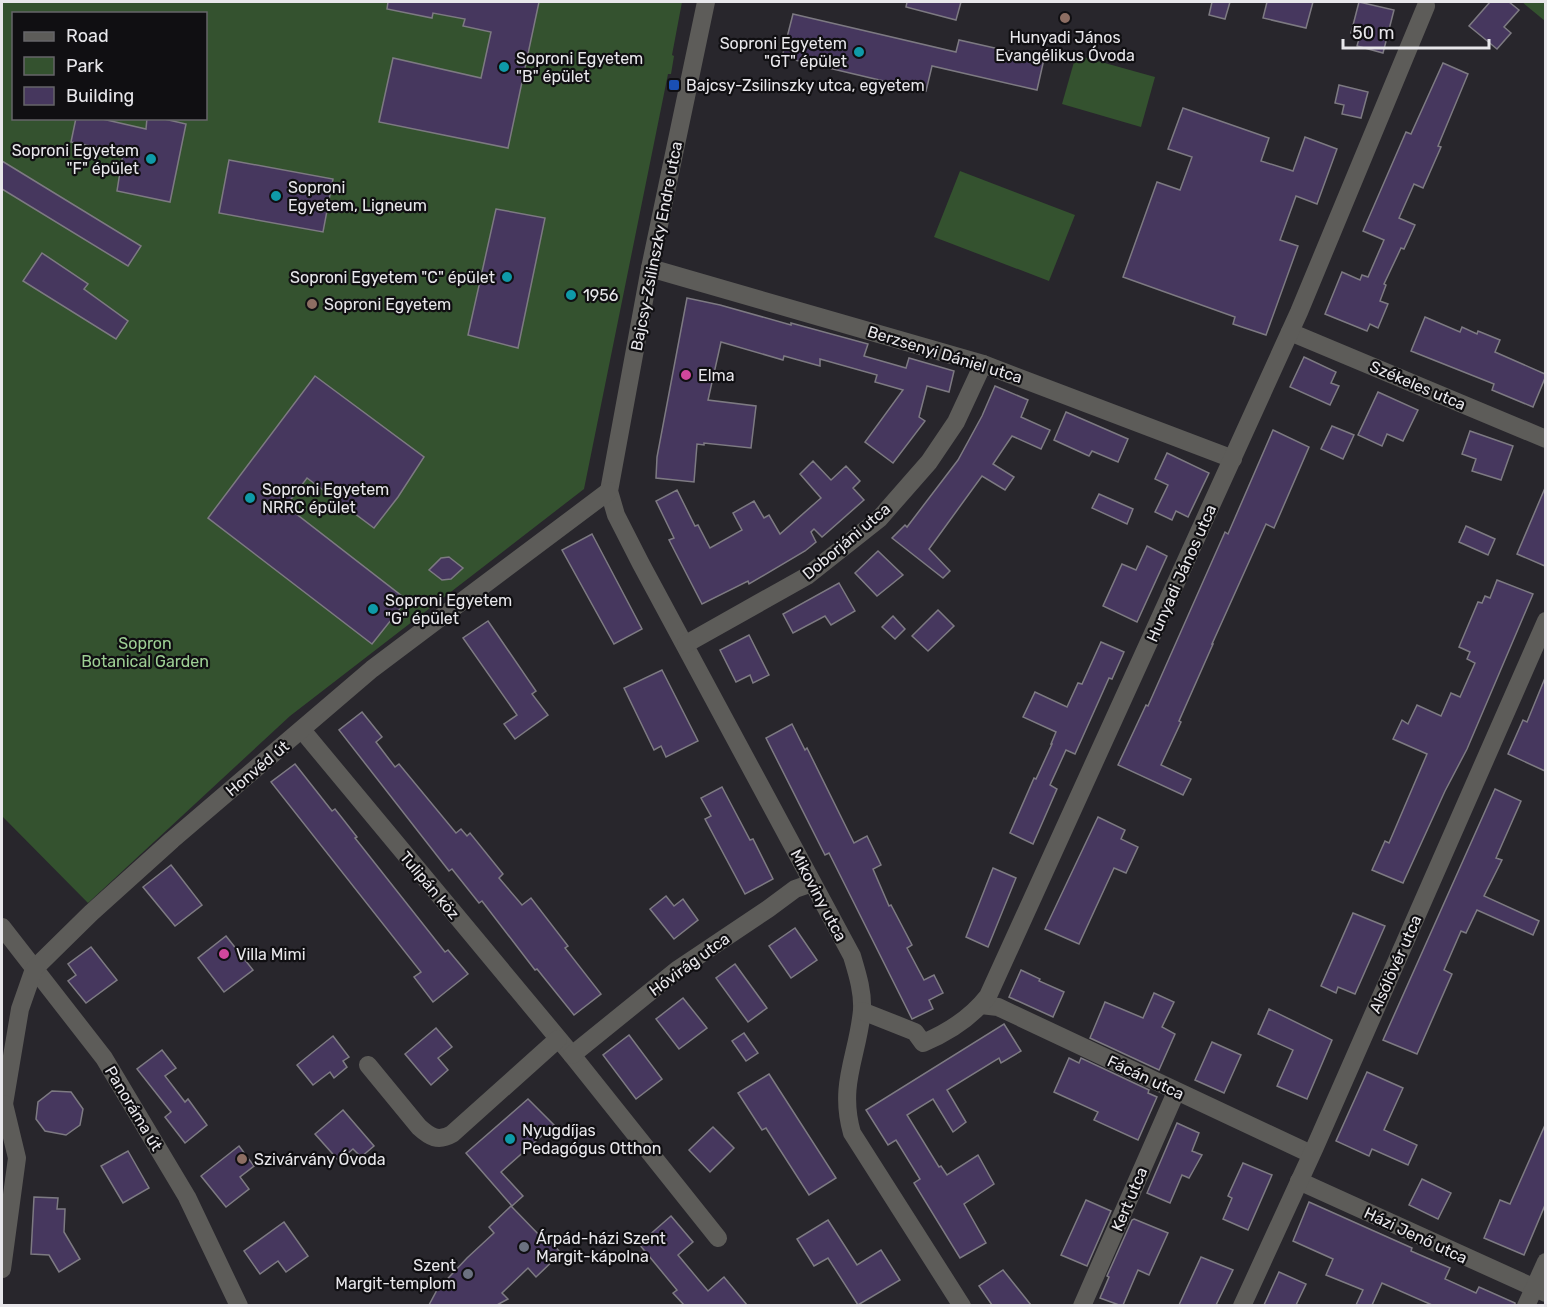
<svg xmlns="http://www.w3.org/2000/svg" width="1547" height="1307" font-family="Rubik,sans-serif">
<rect width="100%" height="100%" fill="#28262c"/>
<g fill="#34522f" fill-rule="evenodd">
<path d="M2,2H400L399,11L432,18L433,13L450,16L453,2H468L464,26L491,32L476,103L472,76L393,58L379,121L508,148L539,2H682L672,55L674,56L671,74H668L584,489L290,716L88,903L2,816V189L128,266L140,246L2,161ZM14,14H206V118L160,119L186,124L170,202L117,191L123,153L71,142L76,118H14ZM229,160L332,179L323,232L220,213ZM496,209L545,219L518,348L468,335ZM42,253L87,284L84,289L128,321L116,339L24,280ZM315,376L423,457L398,497L374,528L286,461L303,484L288,503L273,496L373,574L209,518Z"/>
<polygon points="1522,2 1545,2 1545,21"/>
<polygon points="1076,55 1155,77 1141,127 1062,104"/>
<polygon points="98,119 147,119 146,129"/>
<polygon points="960,171 1075,215 1049,281 934,237"/>
</g>
<g fill="#46375e" stroke="#7d7a82" stroke-width="1.5">
<polygon points="388,2 539,2 508,148 379,122 393,58 481,78 491,32 463,26 465,19 433,13 432,18 387,9"/>
<polygon points="907,2 961,2 956,20 906,7"/>
<polygon points="1212,2 1230,2 1225,19 1209,15"/>
<polygon points="1267,2 1313,2 1306,28 1263,18"/>
<polygon points="1359,2 1394,10 1383,53 1357,46 1360,35 1351,33"/>
<polygon points="1490,2 1509,2 1519,10 1504,27 1511,33 1497,49 1469,26"/>
<polygon points="793,14 956,52 959,40 1044,59 1037,90 932,66 926,91 782,57"/>
<polygon points="1443,63 1468,74 1438,146 1441,147 1423,188 1414,184 1399,218 1415,225 1404,249 1401,248 1384,284 1386,285 1380,301 1388,304 1378,328 1370,324 1367,331 1325,314 1342,272 1360,280 1362,275 1368,277 1384,240 1363,231 1406,132 1411,134"/>
<polygon points="1339,85 1368,92 1361,118 1342,114 1344,105 1335,103"/>
<polygon points="1183,108 1269,138 1261,161 1293,171 1305,137 1337,149 1317,204 1296,196 1280,240 1298,246 1266,335 1233,324 1235,317 1123,277 1157,182 1180,190 1192,157 1168,149"/>
<polygon points="76,118 98,118 146,129 147,118 160,118 186,124 170,202 117,191 123,153 71,142"/>
<polygon points="229,160 333,179 323,232 219,213"/>
<polygon points="2,161 141,246 128,266 2,189"/>
<polygon points="496,209 545,218 518,348 468,335"/>
<polygon points="42,253 88,284 84,289 128,321 116,339 23,281"/>
<polygon points="687,298 720,305 791,325 791,323 868,344 864,356 906,368 909,358 954,371 949,392 927,386 919,417 925,421 893,463 865,442 903,390 875,382 877,375 820,359 820,366 784,356 783,360 721,342 708,400 756,406 751,448 704,443 704,445 697,444 694,482 656,478 657,457"/>
<polygon points="1425,317 1460,332 1462,327 1477,334 1478,331 1500,340 1495,352 1545,374 1545,378 1533,407 1492,390 1494,384 1411,351"/>
<polygon points="1304,357 1336,372 1331,383 1339,386 1330,405 1290,387"/>
<polygon points="315,376 424,457 398,497 374,528 307,478 286,506 407,600 372,644 208,518"/>
<polygon points="995,386 1028,400 1021,417 1050,430 1041,449 1012,436 993,464 1014,477 1005,490 982,476 929,549 950,571 943,578 892,538 905,525 907,527 958,460 982,416"/>
<polygon points="1378,392 1418,410 1403,441 1387,434 1382,446 1358,435"/>
<polygon points="1066,412 1128,439 1118,462 1092,451 1089,456 1054,440"/>
<polygon points="1332,426 1354,435 1343,459 1321,449"/>
<polygon points="1273,430 1309,447 1274,528 1266,524 1212,644 1213,644 1179,721 1181,722 1161,765 1191,779 1183,795 1118,765 1146,705 1148,706 1225,532 1228,534"/>
<polygon points="1470,431 1513,446 1501,480 1472,471 1476,459 1462,454"/>
<polygon points="1167,453 1209,473 1188,517 1176,511 1172,520 1155,512 1168,485 1155,479"/>
<polygon points="813,461 831,480 846,466 860,481 853,488 864,500 822,537 814,529 811,532 816,542 805,551 749,584 748,581 702,604 669,540 674,538 656,501 677,490 695,526 698,525 710,548 742,530 733,513 754,501 764,518 769,515 780,534 821,498 800,474"/>
<polygon points="1545,488 1545,566 1517,554"/>
<polygon points="1099,494 1133,509 1127,524 1092,508"/>
<polygon points="1466,526 1495,539 1488,555 1459,542"/>
<polygon points="592,534 642,629 614,644 562,550"/>
<polygon points="1147,546 1167,556 1137,622 1103,606 1122,564 1136,570"/>
<polygon points="878,551 903,575 877,596 855,573"/>
<polygon points="449,557 463,568 451,579 442,580 429,570 441,558"/>
<polygon points="1497,580 1533,594 1467,749 1445,791 1403,883 1372,870 1385,841 1389,843 1427,754 1393,739 1402,720 1408,724 1417,705 1441,716 1451,693 1460,697 1475,663 1467,659 1470,652 1459,647 1478,602 1482,603 1485,596 1490,598"/>
<polygon points="839,583 855,611 831,625 825,616 793,633 783,614"/>
<polygon points="938,610 954,626 928,651 912,636"/>
<polygon points="893,616 905,629 895,639 882,627"/>
<polygon points="488,621 536,691 532,694 548,715 515,739 504,724 517,715 463,638"/>
<polygon points="749,635 769,675 753,683 750,675 736,682 720,650"/>
<polygon points="1101,642 1124,652 1112,679 1109,678 1075,754 1066,750 1050,785 1057,789 1033,844 1010,833 1034,778 1036,779 1052,744 1051,744 1056,732 1023,717 1035,692 1067,707 1078,683 1082,684"/>
<polygon points="662,670 698,741 666,757 661,746 654,750 624,688"/>
<polygon points="1545,678 1545,771 1508,754 1523,720 1527,722"/>
<polygon points="362,712 382,737 376,742 395,767 399,764 456,833 461,829 467,836 470,833 503,874 499,878 522,905 531,898 568,946 565,948 601,994 574,1015 537,969 535,970 482,901 479,903 452,869 449,871 339,730"/>
<polygon points="792,724 805,750 807,748 854,843 867,836 881,865 873,869 889,906 891,905 912,945 907,948 924,980 934,975 943,993 929,1000 933,1009 912,1019 829,853 825,855 766,738"/>
<polygon points="295,764 332,811 335,809 357,837 355,838 445,952 448,950 468,974 433,1002 414,977 421,972 271,782"/>
<polygon points="722,787 750,840 753,839 773,879 745,894 705,819 711,816 701,798"/>
<polygon points="1495,789 1521,801 1496,858 1502,860 1484,896 1539,921 1533,935 1477,910 1466,933 1461,931 1444,970 1452,974 1417,1054 1383,1040"/>
<polygon points="1098,817 1125,830 1121,839 1138,847 1126,873 1114,868 1079,944 1045,929"/>
<polygon points="171,865 202,905 175,926 143,887"/>
<polygon points="993,868 1016,878 988,947 966,937"/>
<polygon points="666,896 674,906 683,899 698,920 674,939 650,909"/>
<polygon points="1353,913 1385,926 1355,994 1338,987 1336,993 1321,986"/>
<polygon points="795,928 817,960 791,978 769,946"/>
<polygon points="226,936 253,970 224,992 198,958"/>
<polygon points="91,947 117,980 86,1003 68,981 76,975 68,964"/>
<polygon points="735,964 767,1008 748,1022 716,978"/>
<polygon points="1021,970 1040,979 1039,981 1064,992 1053,1017 1009,997"/>
<polygon points="1154,993 1174,1002 1162,1027 1175,1034 1159,1070 1090,1038 1105,1002 1143,1018"/>
<polygon points="683,998 707,1028 679,1049 656,1019"/>
<polygon points="1269,1009 1332,1040 1307,1099 1277,1086 1293,1050 1258,1034"/>
<polygon points="1004,1024 1021,1051 1001,1063 999,1058 947,1090 966,1122 953,1132 933,1099 907,1115 939,1167 941,1166 947,1175 978,1155 994,1184 964,1204 986,1243 960,1258 914,1183 920,1179 896,1140 888,1145 866,1110"/>
<polygon points="436,1028 452,1047 438,1058 448,1070 431,1085 405,1054"/>
<polygon points="744,1033 758,1053 746,1061 732,1041"/>
<polygon points="629,1035 662,1079 636,1099 603,1055"/>
<polygon points="333,1036 349,1057 343,1061 347,1067 334,1078 330,1072 313,1085 297,1065"/>
<polygon points="1212,1042 1241,1055 1224,1093 1195,1080"/>
<polygon points="162,1050 176,1068 165,1076 185,1102 188,1099 207,1125 185,1143 165,1117 171,1112 137,1069"/>
<polygon points="1069,1058 1079,1063 1081,1058 1149,1090 1148,1093 1157,1097 1138,1140 1094,1120 1098,1112 1054,1092"/>
<polygon points="1367,1072 1403,1088 1384,1130 1417,1145 1408,1165 1372,1149 1369,1156 1336,1141"/>
<polygon points="769,1074 836,1178 809,1195 766,1128 762,1130 738,1093"/>
<polygon points="52,1091 71,1092 83,1109 80,1125 66,1135 45,1131 36,1119 38,1102"/>
<polygon points="528,1099 554,1125 501,1172 523,1196 512,1206 466,1153"/>
<polygon points="343,1110 374,1146 361,1157 353,1149 339,1161 315,1134"/>
<polygon points="1177,1123 1199,1133 1192,1151 1202,1155 1189,1178 1182,1175 1170,1203 1147,1193"/>
<polygon points="1545,1125 1545,1205 1524,1255 1484,1238 1500,1200 1510,1204"/>
<polygon points="713,1127 734,1148 710,1172 689,1150"/>
<polygon points="239,1146 254,1166 240,1177 249,1189 226,1207 201,1176"/>
<polygon points="128,1151 149,1188 123,1203 101,1166"/>
<polygon points="1243,1163 1272,1175 1248,1230 1223,1219 1232,1198 1228,1196"/>
<polygon points="1422,1179 1451,1193 1438,1219 1409,1205"/>
<polygon points="34,1197 58,1198 57,1209 65,1209 64,1232 80,1259 59,1272 49,1255 31,1254"/>
<polygon points="1086,1200 1111,1211 1087,1266 1061,1255"/>
<polygon points="1309,1202 1412,1248 1411,1251 1450,1268 1445,1279 1476,1293 1479,1287 1515,1303 1515,1305 1432,1305 1382,1283 1372,1305 1356,1305 1363,1290 1326,1275 1333,1259 1293,1241"/>
<polygon points="511,1206 544,1240 547,1238 561,1253 536,1277 528,1268 502,1293 508,1299 497,1305 429,1305 437,1290 467,1258 494,1233 489,1227"/>
<polygon points="671,1216 693,1242 678,1255 708,1291 724,1277 747,1305 684,1305 673,1293 677,1290 639,1244"/>
<polygon points="1134,1219 1168,1233 1149,1275 1138,1270 1123,1305 1119,1305 1100,1298 1109,1277 1107,1276 1132,1220"/>
<polygon points="828,1220 857,1265 881,1250 900,1280 858,1305 828,1258 814,1266 797,1239"/>
<polygon points="284,1222 308,1256 286,1272 278,1261 260,1274 244,1251"/>
<polygon points="1201,1257 1233,1270 1216,1305 1179,1305"/>
<polygon points="1003,1270 1031,1305 992,1305 979,1286"/>
<polygon points="1279,1272 1306,1284 1296,1305 1264,1305"/>
</g>
<g fill="none" stroke-linecap="round" stroke-linejoin="round">
<g stroke="#5d5c59" stroke-width="18">
<path d="M706,2L650,268L609,491L616,515L641,564L852,956C857,973 863,991 862,1010C858,1056 838,1084 852,1133L962,1306"/>
<polyline points="650,268 983,364 1233,459"/>
<polyline points="1290,332 1546,439"/>
<polyline points="686,644 807,576 879,519 929,462 956,422 983,364"/>
<polyline points="302,730 572,1055 718,1238"/>
<polyline points="2,927 104,1058 187,1197 239,1306"/>
<polyline points="981,1005 998,1007 1311,1154"/>
<path d="M862,1011L915,1032L923,1043C949,1032 971,1018 988,996L1299,312L1426,6"/>
<polyline points="572,1055 677,970 768,909 795,889 812,883"/>
<path d="M368,1065L419,1127C430,1137 438,1142 452,1134L558,1039"/>
<polyline points="2,1112 4,1104 20,1009 34,969 91,913 172,840 372,669 609,491"/>
<polyline points="1299,1181 1546,1293"/>
<polyline points="2,1269 17,1158 4,1104"/>
<polyline points="1082,1306 1176,1092"/>
<polyline points="1242,1306 1315,1147 1546,621"/>
<polyline points="1526,1306 1546,1262"/>
</g>
</g>
<g fill="#8d6e63" stroke="#100f12" stroke-width="2">
<circle cx="1065" cy="18" r="6"/>
<circle cx="312" cy="304" r="6"/>
<circle cx="242" cy="1159" r="6"/>
</g>
<g fill="#0f9aa8" stroke="#100f12" stroke-width="2">
<circle cx="859" cy="52" r="6"/>
<circle cx="504" cy="67" r="6"/>
<circle cx="151" cy="159" r="6"/>
<circle cx="276" cy="196" r="6"/>
<circle cx="507" cy="277" r="6"/>
<circle cx="571" cy="295" r="6"/>
<circle cx="250" cy="498" r="6"/>
<circle cx="373" cy="609" r="6"/>
<circle cx="510" cy="1139" r="6"/>
</g>
<rect fill="#1a4fb4" stroke="#100f12" stroke-width="2" x="668" y="79" width="12" height="12" rx="3"/>
<g fill="#d1479c" stroke="#100f12" stroke-width="2">
<circle cx="686" cy="375" r="6"/>
<circle cx="224" cy="954" r="6"/>
</g>
<g fill="#6b7280" stroke="#100f12" stroke-width="2">
<circle cx="524" cy="1247" r="6"/>
<circle cx="468" cy="1274" r="6"/>
</g>
<g text-anchor="middle" stroke-width="4.5" stroke-linejoin="round" paint-order="stroke">
<g font-size="16" fill="#e8e7eb" stroke="#100f12" text-anchor="start">
<text x="1065" y="43" text-anchor="middle">Hunyadi János<tspan x="1065" dy="18">Evangélikus Óvoda</tspan></text>
<text x="847" y="49" text-anchor="end">Soproni Egyetem<tspan x="847" dy="18">"GT" épület</tspan></text>
<text x="516" y="64">Soproni Egyetem<tspan x="516" dy="18">"B" épület</tspan></text>
<text x="686" y="91">Bajcsy-Zsilinszky utca, egyetem</text>
<text x="139" y="156" text-anchor="end">Soproni Egyetem<tspan x="139" dy="18">"F" épület</tspan></text>
<text x="288" y="193">Soproni<tspan x="288" dy="18">Egyetem, Ligneum</tspan></text>
<text x="495" y="283" text-anchor="end">Soproni Egyetem "C" épület</text>
<text x="583" y="301">1956</text>
<text x="324" y="310">Soproni Egyetem</text>
<text x="698" y="381">Elma</text>
<text x="262" y="495">Soproni Egyetem<tspan x="262" dy="18">NRRC épület</tspan></text>
<text x="385" y="606">Soproni Egyetem<tspan x="385" dy="18">"G" épület</tspan></text>
<text x="236" y="960">Villa Mimi</text>
<text x="522" y="1136">Nyugdíjas<tspan x="522" dy="18">Pedagógus Otthon</tspan></text>
<text x="254" y="1165">Szivárvány Óvoda</text>
<text x="536" y="1244">Árpád-házi Szent<tspan x="536" dy="18">Margit-kápolna</tspan></text>
<text x="456" y="1271" text-anchor="end">Szent<tspan x="456" dy="18">Margit-templom</tspan></text>
</g>
<g font-size="16" fill="#e8e7eb" stroke="#100f12">
<text transform="translate(656 246) rotate(-79)" y="6">Bajcsy-Zsilinszky Endre utca</text>
<text transform="translate(945 354) rotate(17)" y="6">Berzsenyi Dániel utca</text>
<text transform="translate(1418 385) rotate(23)" y="6">Székeles utca</text>
<text transform="translate(846 541) rotate(-40)" y="6">Doborjáni utca</text>
<text transform="translate(1181 573) rotate(-66)" y="6">Hunyadi János utca</text>
<text transform="translate(257 768) rotate(-40)" y="6">Honvéd út</text>
<text transform="translate(430 885) rotate(50)" y="6">Tulipán köz</text>
<text transform="translate(819 895) rotate(62)" y="6">Mikoviny utca</text>
<text transform="translate(689 964) rotate(-36)" y="6">Hóvirág utca</text>
<text transform="translate(1395 964) rotate(-66)" y="6">Alsólövér utca</text>
<text transform="translate(1146 1077) rotate(25)" y="6">Fácán utca</text>
<text transform="translate(134 1108) rotate(59)" y="6">Panoráma út</text>
<text transform="translate(1129 1199) rotate(-67)" y="6">Kert utca</text>
<text transform="translate(1416 1235) rotate(25)" y="6">Házi Jenő utca</text>
</g>
<g font-size="16" fill="#9dcf94" stroke="#100f12">
<text x="145" y="649">Sopron<tspan x="145" dy="18">Botanical Garden</tspan></text>
</g>
</g>
<rect width="1547" height="1307" fill="none" stroke="#e8e7eb" stroke-width="6"/>
<rect x="12" y="12" width="195" height="108" fill="#100f12" stroke="#666569" stroke-width="1.5"/>
<rect x="24" y="32" width="30" height="9" fill="#5d5c59" stroke="#666569" stroke-width="1.5"/>
<text x="66" y="42" font-size="18" fill="#e8e7eb">Road</text>
<rect x="24" y="57" width="30" height="18" fill="#34522f" stroke="#666569" stroke-width="1.5"/>
<text x="66" y="72" font-size="18" fill="#e8e7eb">Park</text>
<rect x="24" y="87" width="30" height="18" fill="#46375e" stroke="#666569" stroke-width="1.5"/>
<text x="66" y="102" font-size="18" fill="#e8e7eb">Building</text>
<path d="M1343 39v9h146v-9" fill="none" stroke="#e8e7eb" stroke-width="3"/>
<text x="1352" y="39" font-size="18" fill="#e8e7eb" stroke="#100f12" stroke-width="4.5" paint-order="stroke">50 m</text>
</svg>
